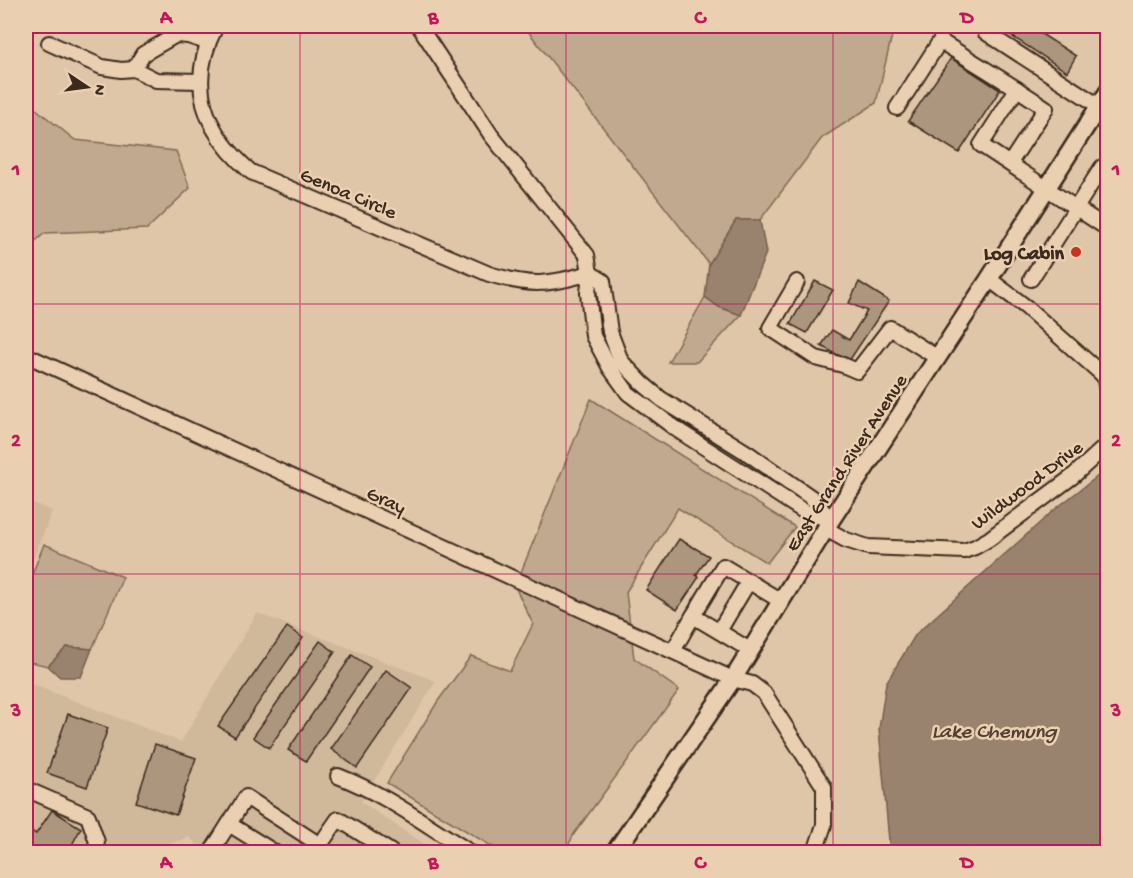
<svg xmlns="http://www.w3.org/2000/svg" width="1133" height="878" font-family="'Gochi Hand',sans-serif">
<rect width="100%" height="100%" fill="#e0c6a8"/>
<filter id="ink" filterUnits="userSpaceOnUse"><feTurbulence type="fractalNoise" baseFrequency=".0167" numOctaves="2"/><feDisplacementMap in="SourceGraphic" scale="12" xChannelSelector="R" yChannelSelector="G"/><feConvolveMatrix kernelMatrix="1 2 1 2 8 2 1 2 1" color-interpolation-filters="sRGB"/></filter>
<g filter="url(#ink)">
<g fill="#d0b89b">
<polygon points="26,500 52,511 26,578"/>
<polygon points="257,613 436,681 361,802 436,852 205,852 189,837 145,852 26,852 26,682 181,742"/>
</g>
<g fill="#c1a98f" stroke="#7e6a56" stroke-width="1.5">
<polygon points="524,26 900,26 893,31 876,103 822,138 760,220 736,220 709,264"/>
<polygon points="26,101 75,140 176,151 190,188 147,229 45,233 26,249"/>
<polygon points="705,297 719,307 741,315 697,362 668,362"/>
<polygon points="591,399 795,527 767,563 678,508 626,592 634,658 679,690 574,834 565,852 501,852 387,783 438,701 471,656 510,671 533,624 515,587"/>
<polygon points="44,544 123,577 92,649 67,647 48,666 26,661 26,590"/>
</g>
<g fill="#9a836e" stroke="#745f4e" stroke-width="1.5">
<polygon points="736,220 760,220 766,253 741,315 719,307 705,297 709,264"/>
<polygon points="1107,469 1107,852 890,852 879,729 886,683 916,634 1054,510"/>
<polygon points="67,647 92,649 81,677 60,677 48,666"/>
</g>
<g fill="#ac967e" stroke="#3b2a1e" stroke-width="1.5">
<polygon points="1001,26 1029,26 1076,56 1067,72 999,28"/>
<polygon points="951,58 1000,90 959,153 908,121"/>
<polygon points="815,281 833,290 807,333 790,324"/>
<polygon points="859,282 889,301 849,361 821,346 832,330 849,340 867,311 849,303"/>
<polygon points="679,539 709,556 696,575 699,577 677,610 646,590"/>
<polygon points="287,627 303,638 235,737 218,726"/>
<polygon points="320,641 335,652 269,748 253,737"/>
<polygon points="352,655 370,667 306,761 288,750"/>
<polygon points="386,670 412,688 357,768 331,749"/>
<polygon points="68,714 108,728 87,787 47,773"/>
<polygon points="155,744 196,758 176,815 136,802"/>
<polygon points="52,810 81,828 68,852 26,852 26,828 36,834"/>
</g>
<g fill="none" stroke-linecap="round" stroke-linejoin="round">
<g stroke="#3b2a1e" stroke-width="18">
<g id="minor">
<path d="M216,26C186,84 203,131 251,172L489,274C532,287 548,285 590,273L603,281L610,332L621,361L642,383L661,399L749,454L812,498L831,520"/>
<polyline points="419,26 491,135 587,255 590,273 588,293 593,336 610,368 628,393 676,429 805,512 831,520"/>
<polyline points="985,32 1099,106"/>
<polyline points="49,43 102,67 121,70 134,69 156,80 200,81"/>
<polyline points="134,69 143,54 176,35 188,36 207,42"/>
<polyline points="897,108 940,41 1017,89"/>
<polyline points="1010,163 1046,108 1017,89 981,145 1102,225 1108,218"/>
<polyline points="989,279 1026,307 1104,376 1108,395"/>
<polyline points="1031,279 1102,167"/>
<polyline points="797,282 770,328 816,358 843,365 857,371 890,328 938,358"/>
<polyline points="26,355 733,679 752,684 764,693 824,787 824,825 815,852"/>
<polyline points="826,529 846,540 868,547 964,551 975,547 989,539 1072,477 1108,444"/>
<polyline points="693,616 723,566 781,601"/>
<polyline points="719,631 749,581"/>
<polyline points="673,651 693,616 750,650"/>
<path d="M338,776C387,795 426,825 470,852"/>
<polyline points="26,789 88,816 97,842 94,852"/>
<polyline points="229,824 274,852"/>
<polyline points="218,852 213,849 246,797 320,845 338,819 391,852"/>
</g>
</g>
<g stroke="#3b2a1e" stroke-width="21">
<polyline id="major" points="615,852 733,679 831,520 989,279 1108,92"/>
</g>
<use href="#minor" stroke="#ead0b1" stroke-width="14"/>
<use href="#major" stroke="#ead0b1" stroke-width="16"/>
</g>
</g>
<path fill="none" stroke="#c2185b" stroke-width="1.5" stroke-opacity="0.55" d="M300,26V852M566,26V852M833,26V852M26,304H1108M26,574H1108"/>
<circle fill="#c8321e" stroke="#ead0b1" stroke-width="2" cx="1076" cy="252" r="6"/>
<g text-anchor="middle" stroke-width="5" stroke-linejoin="round" paint-order="stroke">
<g font-size="20" fill="#3b2a1e" stroke="#ead0b1">
<text transform="translate(349 192) rotate(23)" y="7">Genoa Circle</text>
<text transform="translate(845 462) rotate(-57)" y="7">East Grand River Avenue</text>
<text transform="translate(1026 484) rotate(-37)" y="7">Wildwood Drive</text>
<text transform="translate(387 499) rotate(25)" y="7">Gray</text>
</g>
<g font-size="20" font-weight="bold" fill="#3b2a1e" stroke="#ead0b1" text-anchor="end">
<text x="1064" y="259">Log Cabin</text>
</g>
<g font-size="21" font-style="italic" fill="#534032" stroke="#ead0b1">
<text x="994" y="737">Lake Chemung</text>
</g>
</g>
<rect width="1133" height="878" fill="none" stroke="#ead0b1" stroke-width="66"/>
<g transform="translate(87 87) rotate(103)" stroke="#ead0b1" stroke-width="4.5" paint-order="stroke">
<path d="M0-4.5L10 22L0 15L-10 22Z" fill="#3b2a1e"/>
<text y="-9" font-size="16" font-weight="bold" text-anchor="middle" fill="#3b2a1e">N</text>
</g>
<rect x="33" y="33" width="1067" height="812" fill="none" stroke="#c2185b" stroke-width="2"/>
<g font-size="20" text-anchor="middle" font-weight="bold" fill="#c2185b">
<text x="166" y="23">A</text>
<text x="433" y="23">B</text>
<text x="700" y="23">C</text>
<text x="967" y="23">D</text>
<text x="16" y="175">1</text>
<text x="1116" y="175">1</text>
<text x="16" y="446">2</text>
<text x="1116" y="446">2</text>
<text x="16" y="716">3</text>
<text x="1116" y="716">3</text>
<text x="166" y="868">A</text>
<text x="433" y="868">B</text>
<text x="700" y="868">C</text>
<text x="967" y="868">D</text>
</g>
</svg>
